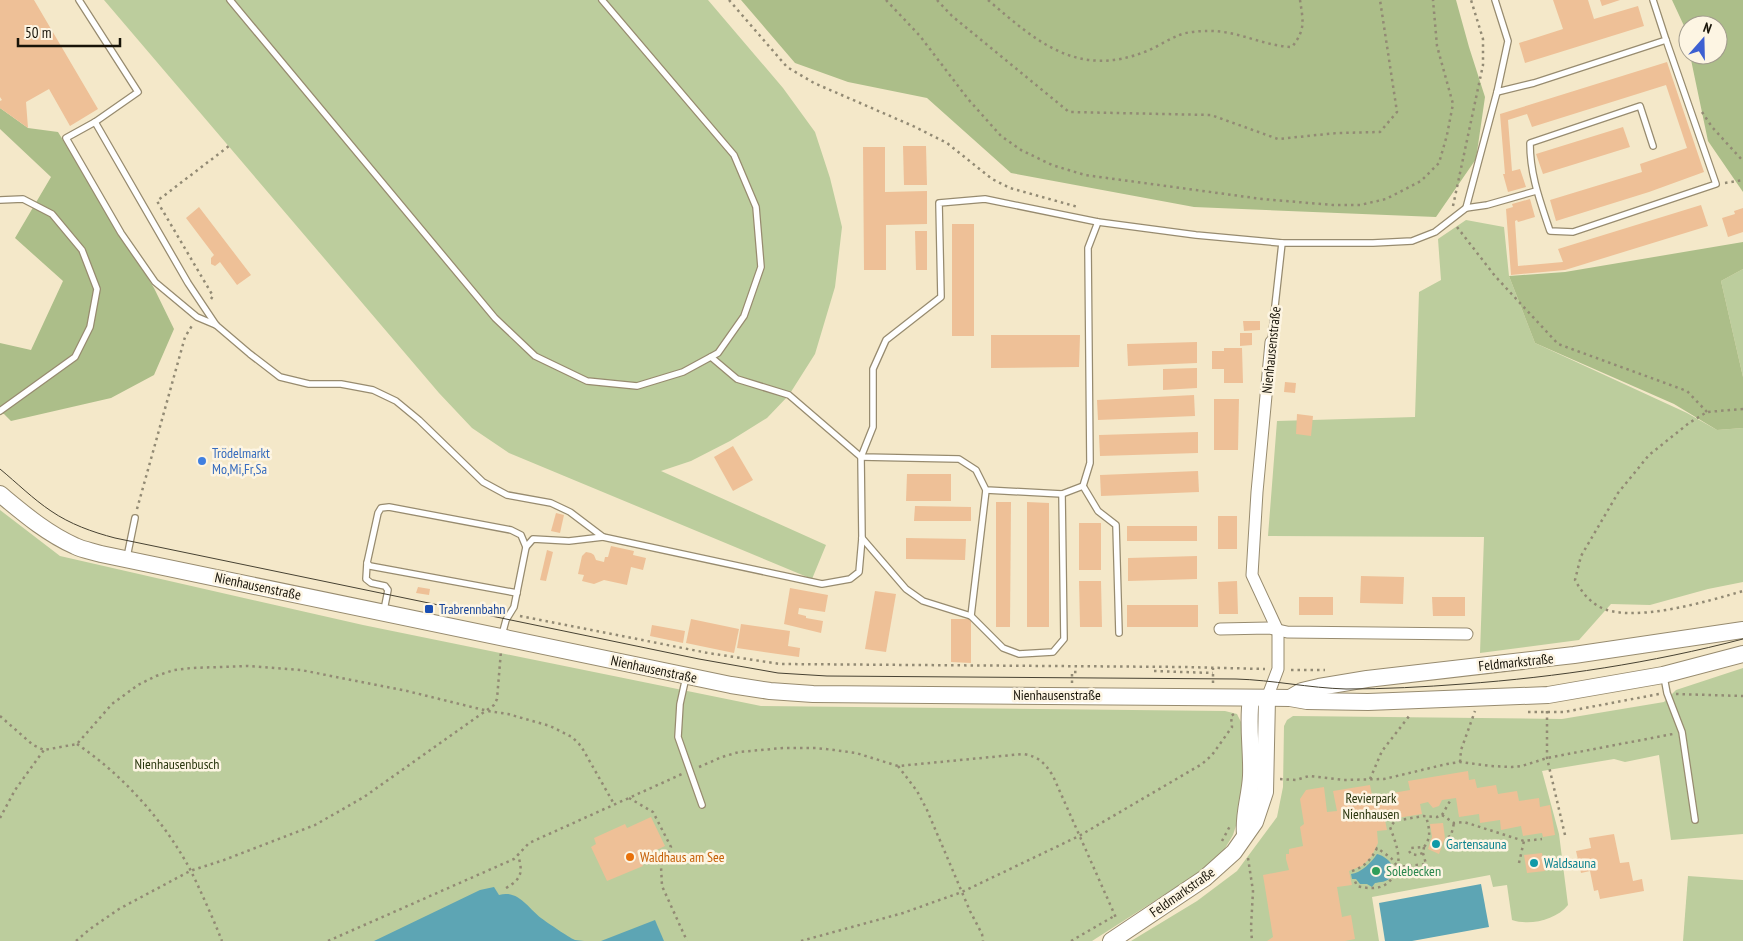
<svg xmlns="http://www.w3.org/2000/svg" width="1743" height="941" font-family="'PT Sans Narrow',sans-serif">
<rect width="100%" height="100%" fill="#f4e8c9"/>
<g fill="#bccd9d">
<polygon points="104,0 708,0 783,88 815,132 830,178 842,227 835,287 815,354 789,395 767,418 730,441 691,461 661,471 826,545 812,579 509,453 472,428 439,393"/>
<polygon points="1466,220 1504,227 1509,276 1535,343 1687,413 1717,430 1743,428 1743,582 1708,589 1650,605 1611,604 1579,640 1480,653 1484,537 1268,536 1277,421 1415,417 1419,292 1441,280 1438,239"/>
<polygon points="1743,269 1743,377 1721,281"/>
<polygon points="0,510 60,556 363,625 761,706 1225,711 1237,714 1244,728 1243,804 1233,835 1221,855 1206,868 1092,941 0,941"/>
<path d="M1743,668V834L1671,840L1659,755L1625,762L1614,759L1542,771L1559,834L1568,905C1556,920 1530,926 1512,920L1507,885L1493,887L1490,875L1372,897L1379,941H1131L1197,901L1237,871L1277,817L1283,787L1284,726L1287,720L1293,716L1562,719L1664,702L1676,690Z"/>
<polygon points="1688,876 1743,880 1743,941 1683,941"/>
</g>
<g fill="#acbe89">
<polygon points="741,0 1456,0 1469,47 1485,97 1476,159 1436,217 1194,207 1011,173 927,98 848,82 795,63"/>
<polygon points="1672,0 1743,0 1743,192 1708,141 1690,55 1718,55 1718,25 1688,25 1688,44 1685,28"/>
<polygon points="0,108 28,128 58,132 154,288 174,329 154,375 111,398 11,421 4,414 0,414 0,343 31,350 63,281 15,238 51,177 0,129"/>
<polygon points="1743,242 1743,269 1721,281 1743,377 1743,428 1717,430 1674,404 1535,343 1509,276 1565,272"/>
</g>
<g fill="#5da5b4">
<path d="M1377,854C1386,856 1400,868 1390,878C1387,882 1380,882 1375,883L1372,887L1367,884H1360L1356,879H1352L1351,874C1361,873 1371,863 1377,854Z"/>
<polygon points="1481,884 1489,927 1412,941 1385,941 1379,903"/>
<path d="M494,887L499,895C518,889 529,909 541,918C548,923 568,937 575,940C580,941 588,941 594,941H374L480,890Z"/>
<polygon points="655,920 664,941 601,941"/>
</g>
<g fill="#eec097">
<polygon points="0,0 34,0 98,109 70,126 49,89 26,102 28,128 0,108 0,101 2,100 0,97"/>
<polygon points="1553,0 1588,0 1594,19 1638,6 1644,26 1525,63 1519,43 1563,29"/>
<polygon points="1600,0 1620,0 1602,6"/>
<polygon points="1667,62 1704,172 1649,192 1556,221 1550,200 1642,172 1640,164 1687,148 1666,85 1532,127 1527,114 1508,120 1512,171 1520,169 1526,187 1508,192 1503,174 1505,174 1500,114"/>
<polygon points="1623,127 1630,147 1543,174 1536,154"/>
<polygon points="903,146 926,146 927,185 904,185"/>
<polygon points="863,147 885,147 885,192 927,191 927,224 886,225 886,270 864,270"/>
<polygon points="1530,199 1535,217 1518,222 1517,220 1515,221 1518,266 1563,262 1558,249 1701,205 1708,226 1565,270 1511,275 1506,209 1513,207 1512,204"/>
<polygon points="199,207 251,275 237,285 220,262 215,266 211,264 211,258 214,255 186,218"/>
<polygon points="1743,208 1743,232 1728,237 1722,218 1735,214 1734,211"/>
<rect x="952" y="224" width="22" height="112"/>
<polygon points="915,231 927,231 927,270 916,270"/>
<polygon points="1243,321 1260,321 1260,330 1244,331"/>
<polygon points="1240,333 1252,333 1252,345 1240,346"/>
<polygon points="991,335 1080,335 1079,367 991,368"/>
<polygon points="1197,342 1197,363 1128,366 1127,344"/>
<polygon points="1224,348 1242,348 1243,383 1224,383 1224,369 1212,369 1212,351 1224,351"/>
<polygon points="1197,368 1197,388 1163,390 1163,369"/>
<polygon points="1285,382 1296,383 1295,393 1284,392"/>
<polygon points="1194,395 1195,416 1098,420 1097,400"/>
<polygon points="1214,399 1239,399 1238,450 1214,450"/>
<polygon points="1297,414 1313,416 1311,436 1296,434"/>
<polygon points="1198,432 1198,453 1100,456 1099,435"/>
<polygon points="733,446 753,480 733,491 714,457"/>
<polygon points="1198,471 1199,492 1101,496 1100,475"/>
<polygon points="907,474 951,474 951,501 906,501"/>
<polygon points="996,502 1011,502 1010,627 996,627"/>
<polygon points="1027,502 1049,503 1049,627 1027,627"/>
<polygon points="915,506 971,507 971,521 914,521"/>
<polygon points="556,513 564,515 560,533 551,531"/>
<rect x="1218" y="516" width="19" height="33"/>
<rect x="1079" y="523" width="22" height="47"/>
<rect x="1127" y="526" width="70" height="15"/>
<polygon points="906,538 966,539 965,560 906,559"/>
<polygon points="611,546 634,551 633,555 646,558 643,570 631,567 627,585 604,580 594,584 582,581 584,575 578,574 582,556 586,552 591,553 594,555 596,560 604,562 605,557 608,557"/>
<polygon points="547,550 553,552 546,581 540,580"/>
<polygon points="1197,556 1197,579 1128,581 1128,558"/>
<polygon points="1361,576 1404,577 1403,604 1360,603"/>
<polygon points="1079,581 1101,581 1102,627 1080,627"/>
<polygon points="1237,581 1238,614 1219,614 1218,582"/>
<polygon points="418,587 430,589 429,595 416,593"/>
<polygon points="790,588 828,595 825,612 799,608 798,614 806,616 806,618 823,621 821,633 784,624"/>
<polygon points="875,591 896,594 886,652 865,649"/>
<rect x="1299" y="597" width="34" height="18"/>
<polygon points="1432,597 1465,597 1465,616 1433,616"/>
<rect x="1127" y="605" width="71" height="22"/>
<polygon points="691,619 739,629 734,653 686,643"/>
<polygon points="951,619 971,619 971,663 951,662"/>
<polygon points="741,624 790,631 788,646 800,648 799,657 737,648"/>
<polygon points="652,625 685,631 683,643 650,636"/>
<polygon points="1468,771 1469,780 1475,779 1477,788 1496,785 1498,794 1517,791 1519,801 1539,798 1540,807 1550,805 1555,835 1543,837 1542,833 1523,836 1521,826 1501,830 1500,820 1480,823 1479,814 1459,817 1456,798 1442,800 1439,806 1433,808 1428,802 1420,804 1422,814 1385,820 1387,830 1377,831 1378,843 1372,856 1362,866 1349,871 1352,885 1337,887 1342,917 1351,915 1355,939 1345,941 1267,941 1273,937 1263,875 1289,870 1286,859 1286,854 1289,854 1289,849 1303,846 1300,827 1304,824 1300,799 1306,790 1324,787 1327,812 1337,811 1333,791 1370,785 1372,795 1381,794 1381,795 1410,790 1408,781"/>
<polygon points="651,817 665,846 640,858 643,866 607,881 591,847 596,844 594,838 625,824 627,828"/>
<polygon points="1443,823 1445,838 1439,854 1428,849 1432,837 1430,824"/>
<polygon points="1614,834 1620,863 1629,862 1633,881 1642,879 1644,891 1600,899 1598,890 1594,891 1590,871 1581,873 1576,851 1591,848 1589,838"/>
<polygon points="1542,853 1545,871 1527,873 1524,855"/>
</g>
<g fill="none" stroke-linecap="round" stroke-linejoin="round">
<g stroke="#978b6f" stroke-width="8">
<g id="lane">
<polyline points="79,0 138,92 95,122 66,138 121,233 155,282 197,317 216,325"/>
<polyline points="230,0 495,318 535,356 587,381 637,386 683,372 718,353 744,316 761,267 756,207 734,155 602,0"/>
<polyline points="1495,0 1508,41 1497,92 1534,83 1666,40 1653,0"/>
<polyline points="95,122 188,283 216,325 250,354 280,377 309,384 341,384 373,390 396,401 419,420 483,482 507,495 551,503 570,512 603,537 822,584 850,579 859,572 862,538 861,457 873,427 873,369 886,340 941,297 939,203 985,199 1098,222 1196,235 1282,243 1373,243 1412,241 1435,232 1466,208 1497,92"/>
<path d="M1653,146L1640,106L1530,143C1530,175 1540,201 1550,231L1573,232L1716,184L1666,40"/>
<polyline points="0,200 23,199 52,214 82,250 97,289 90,327 75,357 0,411"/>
<polyline points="1466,208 1487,205 1536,191"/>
<polyline points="1271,342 1282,243"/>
<polyline points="711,357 737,379 789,395 861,457 959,459 976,470 986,490 1062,494 1083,486 1090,463 1088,248 1098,222"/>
<polyline points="1083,486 1098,511 1116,525 1119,633"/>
<polyline points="862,538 906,589 923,601 971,616 1003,648 1019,654 1053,652 1064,639 1062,494"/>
<polyline points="127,557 135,518"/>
<polyline points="367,563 366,579 371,583 385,586 388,590 384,610"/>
<polyline points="517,593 370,566 367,563 378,513 381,508 389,507 511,530 521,535 526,547"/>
<polyline points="971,616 986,490"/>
<polyline points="502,635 506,620 514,607 526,547 533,539 569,541 603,537"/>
<polyline points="686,677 680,704 678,737 702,805"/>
<polyline points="1664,677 1667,693 1682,732 1695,820"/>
</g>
</g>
<g stroke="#978b6f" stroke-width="13">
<g id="street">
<polyline points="1220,629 1269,628 1287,632 1467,634"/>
<polyline points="1267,698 1278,669 1278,631 1252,575 1257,492 1271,342"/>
</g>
</g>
<g stroke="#978b6f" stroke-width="18">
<g id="secondary">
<path d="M0,494C23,513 46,533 75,546C83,550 92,551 101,554L731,685L770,691L813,694L1290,698L1307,701L1368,702L1548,695L1663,675L1743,654"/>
<polyline points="1290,698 1302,691 1319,687 1367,679 1574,655 1743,630"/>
<path d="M1245,834C1243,814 1250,797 1251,776C1252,750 1247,724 1251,698"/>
<polyline points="1111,941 1205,878 1234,852 1255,822 1265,792 1267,698"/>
</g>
</g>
<g stroke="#928a74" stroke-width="2.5" stroke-dasharray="2.5 4" stroke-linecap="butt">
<polyline points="729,0 787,67 814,83 913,126 947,143 992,179 1010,188 1078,207"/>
<polyline points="886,0 920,36 968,99 1001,136 1021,150 1052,165 1085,175 1262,199 1333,205 1360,205 1386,199 1421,181 1439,163 1447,135 1453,104 1437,46 1433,0"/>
<polyline points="937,0 952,16 1069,112 1211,115 1278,139 1337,133 1380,132 1397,112 1380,0"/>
<path d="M988,0C1037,42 1078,79 1147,51C1157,47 1167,40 1177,36C1185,32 1198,31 1207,31C1237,30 1263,46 1292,47C1306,29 1303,21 1300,0"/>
<polyline points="1702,112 1712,127 1743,161"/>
<polyline points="1725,183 1743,180"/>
<polyline points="1453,206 1483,65 1483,39 1471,0"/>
<polyline points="1457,227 1495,276 1558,344 1687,391 1707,412"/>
<polyline points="211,299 213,296 157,201 229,146"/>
<path d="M1743,409L1707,412L1689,423L1649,455L1618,493L1581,556L1575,580C1581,591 1588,600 1598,606C1629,625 1709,601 1743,591"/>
<polyline points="137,509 185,337 193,324"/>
<polyline points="520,616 708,653 780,664 1185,667 1265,669"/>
<polyline points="1291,670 1325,670"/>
<polyline points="1154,671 1213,673"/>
<polyline points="1072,683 1072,672 1079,672"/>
<polyline points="1213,683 1213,668"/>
<polyline points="1676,694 1743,696"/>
<polyline points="1547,711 1547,758 1565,835"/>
<polyline points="1528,712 1564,712 1659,694"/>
<polyline points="0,716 33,745 44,750 77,744 112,704 138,685 156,676 174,670 191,668 248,666 301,670 407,691 488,711 508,714 550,726 572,737 581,746 614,804"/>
<path d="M77,744C123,775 165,822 191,871C202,894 213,918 222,941"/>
<polyline points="1460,762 1461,750 1475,711"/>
<polyline points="898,766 917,791 927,810 970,911 982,934 983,941"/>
<path d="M699,767L722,757L739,752L783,748H816L834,750L856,753L898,766L1023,754C1038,756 1045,763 1053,776L1117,920"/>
<polyline points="1280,779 1296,780 1309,776 1344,780 1384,779 1447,764 1460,762 1491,766 1512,767 1522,766 1547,758 1673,734"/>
<polyline points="1370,779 1382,751 1410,715"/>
<polyline points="629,798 653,812 671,847 661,866 662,886 687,941"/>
<polyline points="1442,815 1454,823 1464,822 1524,841 1542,839"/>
<polyline points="0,818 15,790 44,750"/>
<polyline points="1448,837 1451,836 1454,823"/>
<polyline points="1222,841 1230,826"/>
<path d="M1424,847L1423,853L1417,855L1411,854L1409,851L1411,848L1424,847C1432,837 1429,828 1426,816"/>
<path d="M1423,853L1426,864L1398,867C1400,852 1395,841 1390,827L1395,821L1423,816L1437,817L1442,815L1450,801"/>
<polyline points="1248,858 1253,891 1251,927 1252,941"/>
<polyline points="1519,863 1524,841"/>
<path d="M1352,871C1364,867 1371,860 1377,848L1391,858L1398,867C1390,888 1377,891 1357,886L1354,879"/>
<path d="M506,888C522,879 523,872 518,855"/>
<polyline points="76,941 90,929 119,909 190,871 224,860 315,825 364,797 494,705 497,699 501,651"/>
<polyline points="328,941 514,859 529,843 682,774"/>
<polyline points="801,941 903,913 962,892 1079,836 1202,764 1212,755 1232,727 1231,716 1234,714"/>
<polyline points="1071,941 1116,915"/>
</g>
<use href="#lane" stroke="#fff" stroke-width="5.5"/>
<use href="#street" stroke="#fff" stroke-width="11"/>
<use href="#secondary" stroke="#fff" stroke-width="16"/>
<path stroke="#474232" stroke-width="1" d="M0,469C17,483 33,499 51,511C70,524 92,532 115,538L699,659L778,673L827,676L1236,679C1273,680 1309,688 1346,689C1385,689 1424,687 1463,684C1558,677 1651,663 1743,639"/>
</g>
<circle fill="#3f7fe0" stroke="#fdf5e3" stroke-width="2" cx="202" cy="461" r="5"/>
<rect fill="#1a4fb4" stroke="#fdf5e3" stroke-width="2" x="424" y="604" width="10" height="10" rx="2.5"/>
<g fill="#0f9aa8" stroke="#fdf5e3" stroke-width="2">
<circle cx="1436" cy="844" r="5"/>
<circle cx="1534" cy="863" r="5"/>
</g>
<circle fill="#e8710a" stroke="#fdf5e3" stroke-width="2" cx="630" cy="857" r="5"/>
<circle fill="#2e9e5b" stroke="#fdf5e3" stroke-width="2" cx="1376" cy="871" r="5"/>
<g text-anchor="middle" stroke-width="5" stroke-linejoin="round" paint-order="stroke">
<g font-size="14" fill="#181409" stroke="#fdf5e3">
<text transform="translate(1271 350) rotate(-84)" y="5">Nienhausenstraße</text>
<text transform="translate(258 586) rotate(12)" y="5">Nienhausenstraße</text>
<text transform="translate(1516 662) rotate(-6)" y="5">Feldmarkstraße</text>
<text transform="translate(654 669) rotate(12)" y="5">Nienhausenstraße</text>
<text x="1057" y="700">Nienhausenstraße</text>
<text transform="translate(1182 892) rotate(-35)" y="5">Feldmarkstraße</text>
</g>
<g font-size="14" fill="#366cbe" stroke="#fdf5e3" text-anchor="start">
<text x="212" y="458">Trödelmarkt<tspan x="212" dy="16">Mo,Mi,Fr,Sa</tspan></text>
</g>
<g font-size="14" fill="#164399" stroke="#fdf5e3" text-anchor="start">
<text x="439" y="614">Trabrennbahn</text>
</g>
<g font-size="14" fill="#2b370f" stroke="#fdf5e3">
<text x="177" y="769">Nienhausenbusch</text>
<text x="1371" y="803">Revierpark<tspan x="1371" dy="16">Nienhausen</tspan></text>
</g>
<g font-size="14" fill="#0d838f" stroke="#fdf5e3" text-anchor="start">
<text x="1446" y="849">Gartensauna</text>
<text x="1544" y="868">Waldsauna</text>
</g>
<g font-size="14" fill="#c56008" stroke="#fdf5e3" text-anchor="start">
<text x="640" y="862">Waldhaus am See</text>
</g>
<g font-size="14" fill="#27864d" stroke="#fdf5e3" text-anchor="start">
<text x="1386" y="876">Solebecken</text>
</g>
</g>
<g transform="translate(1703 40) rotate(20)"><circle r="24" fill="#fdf5e3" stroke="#a19b8c"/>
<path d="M0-4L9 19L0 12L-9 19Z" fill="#3d60d2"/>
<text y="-8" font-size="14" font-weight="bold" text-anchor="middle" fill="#181409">N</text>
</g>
<path d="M18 38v8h102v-8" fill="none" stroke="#181409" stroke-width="2.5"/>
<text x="25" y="38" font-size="15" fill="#181409" stroke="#fdf5e3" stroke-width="4" paint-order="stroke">50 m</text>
</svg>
